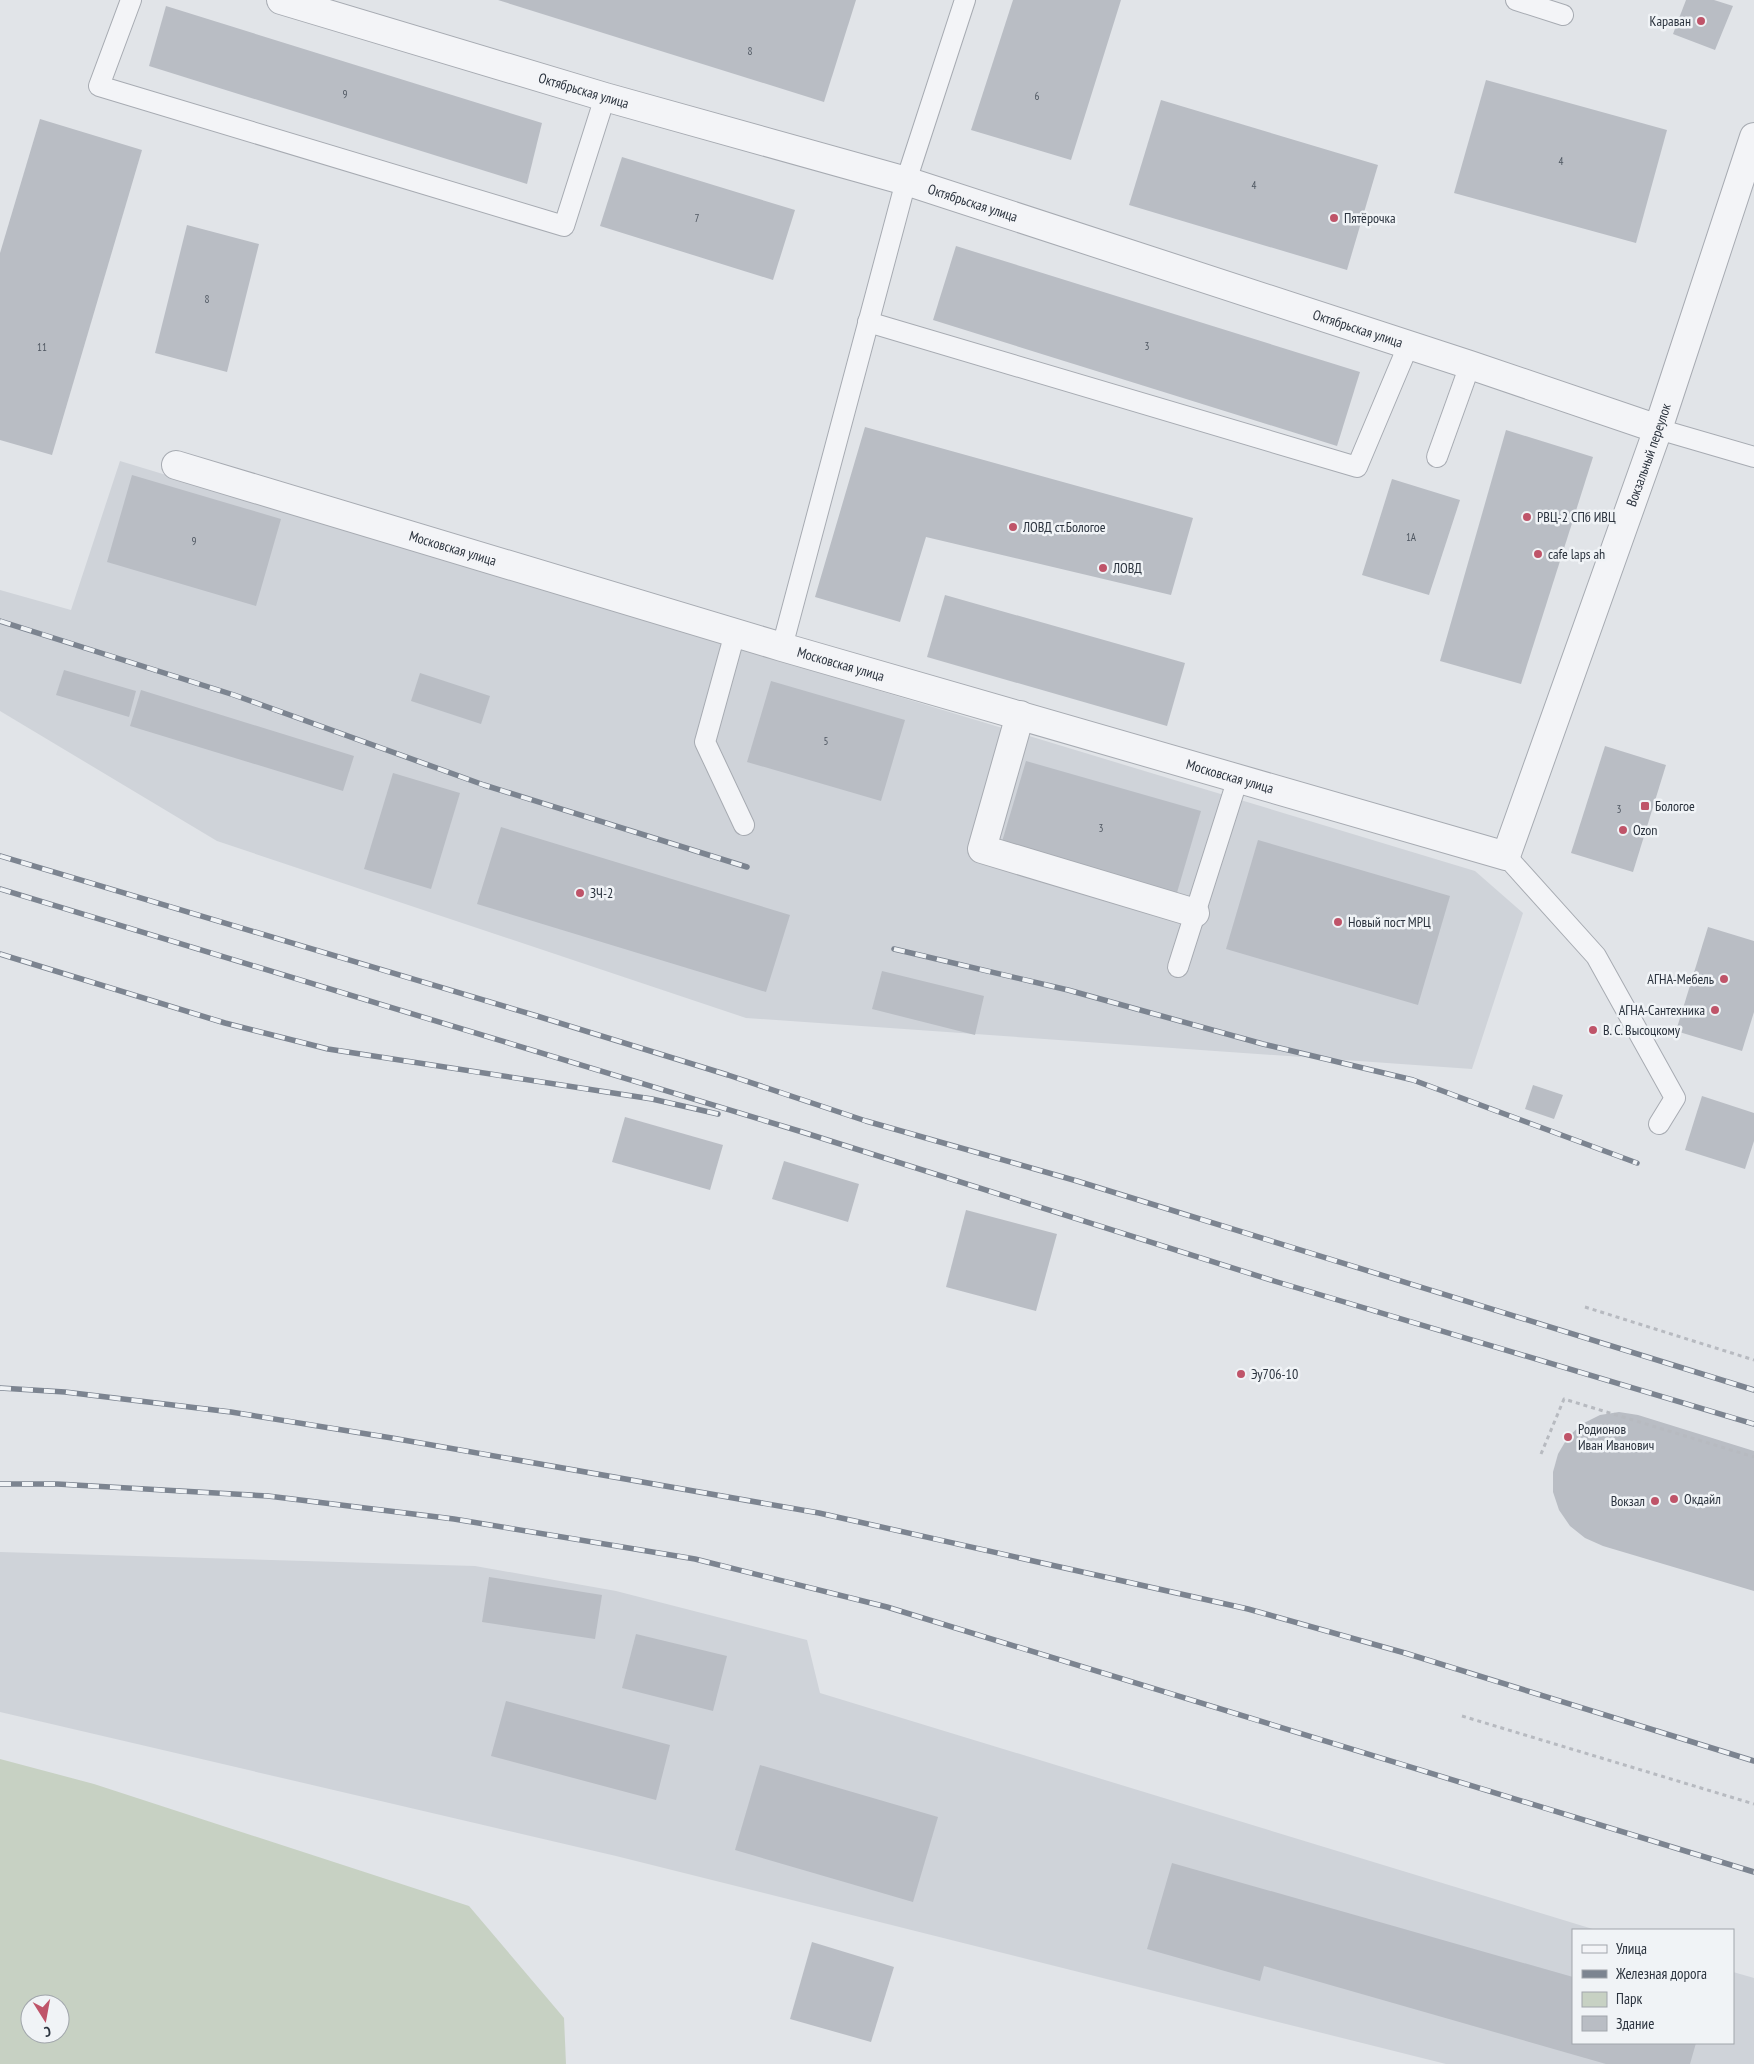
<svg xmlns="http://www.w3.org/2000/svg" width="1754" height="2064" font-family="'PT Sans Narrow',sans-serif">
<rect width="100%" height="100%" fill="#e1e4e8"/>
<g fill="#cfd3d9">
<polygon points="120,461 1475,871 1523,913 1472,1069 746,1018 217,841 0,711 0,590 71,610"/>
<polygon points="0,1552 475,1566 616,1591 807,1640 820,1693 1596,1930 1573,1930 1573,2043 1733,2043 1733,1972 1754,1978 1754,2064 1446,2064 616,1856 0,1712"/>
</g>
<path fill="#c7d1c3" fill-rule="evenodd" d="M0,1759L94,1784L469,1906L564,2018L566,2064H0ZM30,2004H60V2034H30Z"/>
<g fill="#b9bdc4">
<polygon points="498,0 856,0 824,102"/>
<polygon points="1013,0 1121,0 1071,160 971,130"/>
<polygon points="1686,0 1714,0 1733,6 1715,50 1673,34"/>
<polygon points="166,6 542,123 527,184 149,66"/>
<polygon points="1486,80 1667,130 1636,243 1454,193"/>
<polygon points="1161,100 1378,165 1347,270 1129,205"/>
<polygon points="40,119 142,150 52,455 0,440 0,253"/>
<polygon points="622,157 795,210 773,280 600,226"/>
<polygon points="187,225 259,244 227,372 155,353"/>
<polygon points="956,246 1360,372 1337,446 933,320"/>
<polygon points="865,427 1193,518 1171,595 926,537 900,622 815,597"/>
<polygon points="1506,430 1593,457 1521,684 1440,661"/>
<polygon points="132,475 281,519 256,606 107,562"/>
<polygon points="1392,479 1460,500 1429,595 1362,575"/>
<polygon points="945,595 1185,663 1167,726 927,657"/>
<polygon points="64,670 136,691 129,717 56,695"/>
<polygon points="420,673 490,696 481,724 411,701"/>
<polygon points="771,681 905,720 881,801 747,762"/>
<polygon points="141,690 354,756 343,791 130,726"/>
<polygon points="1605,746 1666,765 1633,872 1571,853"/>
<polygon points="1026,761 1201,811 1176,896 1001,845"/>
<polygon points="393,773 460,793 431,889 364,869"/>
<polygon points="501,827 790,915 766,992 477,904"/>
<polygon points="1258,840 1450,896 1418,1005 1226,949"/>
<polygon points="1708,927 1754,941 1754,1012 1742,1051 1676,1031"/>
<polygon points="882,971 984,996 975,1035 872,1009"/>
<polygon points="1533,1085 1563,1095 1554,1119 1525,1109"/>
<polygon points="1702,1096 1754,1113 1754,1141 1745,1169 1685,1150"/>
<polygon points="625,1117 723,1145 710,1190 612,1162"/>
<polygon points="784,1161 859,1184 848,1222 772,1199"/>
<polygon points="966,1210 1057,1234 1036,1311 946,1287"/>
<polygon points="1619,1412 1638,1415 1754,1451 1754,1591 1603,1546 1585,1538 1570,1526 1559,1510 1553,1492 1553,1472 1558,1454 1568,1437 1582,1424 1600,1415"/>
<polygon points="489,1577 602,1595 595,1639 482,1622"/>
<polygon points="636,1634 727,1656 713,1711 622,1688"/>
<polygon points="506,1701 670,1745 656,1800 491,1756"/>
<polygon points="760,1765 938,1817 913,1902 735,1850"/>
<polygon points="1172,1863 1573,1977 1573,2043 1696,2043 1690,2064 1606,2064 1264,1966 1260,1981 1147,1949"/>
<polygon points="812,1942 894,1967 871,2042 790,2019"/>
</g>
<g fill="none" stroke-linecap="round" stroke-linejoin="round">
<g stroke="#a7abb2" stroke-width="22">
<g id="service">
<polyline points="131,0 99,86 564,226 605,97"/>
<polyline points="1516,0 1563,15"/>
<polyline points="868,322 1357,467 1408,346"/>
<polyline points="1658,429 1754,457"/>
<polyline points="1437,457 1470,365"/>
<polyline points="735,633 705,742 744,825"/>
<polyline points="782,647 906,181 965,0"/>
<polyline points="1506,856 1596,956 1675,1098 1659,1124"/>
<polyline points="1178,967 1238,778"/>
</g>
</g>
<g stroke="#a7abb2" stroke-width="30">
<g id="minor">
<path id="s1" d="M281,0L605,97L906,181L1470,365L1658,429"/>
<path id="s2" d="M176,465L782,647L1506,856L1658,429L1754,137"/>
<polyline points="1020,715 982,849 1195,913"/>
</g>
</g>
<g stroke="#b7bac0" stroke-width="3" stroke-dasharray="4 4" stroke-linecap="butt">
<polyline points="1585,1307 1754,1360"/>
<polyline points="1541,1454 1564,1399 1754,1457"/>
<polyline points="1462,1716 1754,1804"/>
</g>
<use href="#service" stroke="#f3f4f7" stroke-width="20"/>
<use href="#minor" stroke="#f3f4f7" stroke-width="28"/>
<g stroke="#7c8490" stroke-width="5.5">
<g id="rail">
<polyline points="0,621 234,695 484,785 747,867"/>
<polyline points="0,856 537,1016 728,1075 866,1121 1077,1181 1754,1390"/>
<polyline points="0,889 799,1131 1274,1281 1754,1424"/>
<polyline points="894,949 1068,990 1263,1044 1413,1080 1637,1163"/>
<polyline points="0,954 225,1023 328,1049 652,1099 718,1114"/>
<polyline points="0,1388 65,1392 231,1412 392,1438 819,1513 1248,1609 1405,1653 1754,1761"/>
<polyline points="0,1484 57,1484 268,1496 454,1519 695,1559 887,1607 1754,1872"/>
</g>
</g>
<use href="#rail" stroke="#f0f3f6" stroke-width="4" stroke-dasharray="11" stroke-linecap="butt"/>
</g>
<g fill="#bf5469" stroke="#f0f3f6" stroke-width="2">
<circle cx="1701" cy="21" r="5"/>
<circle cx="1334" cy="218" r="5"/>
<circle cx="1527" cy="517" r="5"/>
<circle cx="1013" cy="527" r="5"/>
<circle cx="1538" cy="554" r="5"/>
<circle cx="1103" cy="568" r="5"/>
<rect x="1640" y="801" width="10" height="10" rx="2.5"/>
<circle cx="1623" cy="830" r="5"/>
<circle cx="580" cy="893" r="5"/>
<circle cx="1338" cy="922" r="5"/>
<circle cx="1724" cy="979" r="5"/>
<circle cx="1715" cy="1010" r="5"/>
<circle cx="1593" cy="1030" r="5"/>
<circle cx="1241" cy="1374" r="5"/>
<circle cx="1568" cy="1437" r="5"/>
<circle cx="1674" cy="1499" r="5"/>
<circle cx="1655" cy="1501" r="5"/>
</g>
<g text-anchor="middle" stroke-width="5" stroke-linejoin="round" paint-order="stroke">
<g font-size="11" fill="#4e5660">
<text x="750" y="55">8</text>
<text x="345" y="98">9</text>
<text x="1037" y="100">6</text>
<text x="1561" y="165">4</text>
<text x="1254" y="189">4</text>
<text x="697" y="222">7</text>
<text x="207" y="303">8</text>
<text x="1147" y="350">3</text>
<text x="42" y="351">11</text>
<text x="1411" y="541">1А</text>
<text x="194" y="545">9</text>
<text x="826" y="745">5</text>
<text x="1619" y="813">3</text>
<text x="1101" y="832">3</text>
</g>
<g font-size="14" fill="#2b333e" stroke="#f0f3f6" text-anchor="start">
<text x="1691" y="26" text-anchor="end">Караван</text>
<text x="1344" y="223">Пятёрочка</text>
<text x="1537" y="522">РВЦ-2 СПб ИВЦ</text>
<text x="1023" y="532">ЛОВД ст.Бологое</text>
<text x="1548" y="559">cafe laps ah</text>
<text x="1113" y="573">ЛОВД</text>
<text x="1655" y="811">Бологое</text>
<text x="1633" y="835">Ozon</text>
<text x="590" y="898">ЗЧ-2</text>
<text x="1348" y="927">Новый пост МРЦ</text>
<text x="1714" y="984" text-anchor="end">АГНА-Мебель</text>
<text x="1705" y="1015" text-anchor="end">АГНА-Сантехника</text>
<text x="1603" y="1035">В. С. Высоцкому</text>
<text x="1251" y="1379">Эу706-10</text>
<text x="1578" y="1434">Родионов<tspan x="1578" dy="16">Иван Иванович</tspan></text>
<text x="1684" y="1504">Окдайл</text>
<text x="1645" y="1506" text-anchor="end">Вокзал</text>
</g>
<g font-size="14" fill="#2b333e" stroke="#f0f3f6">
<text dy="5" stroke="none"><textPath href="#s1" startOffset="316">Октябрьская улица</textPath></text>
<text dy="5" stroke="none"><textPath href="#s1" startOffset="721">Октябрьская улица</textPath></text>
<text dy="5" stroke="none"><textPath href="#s1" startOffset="1126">Октябрьская улица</textPath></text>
<text dy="5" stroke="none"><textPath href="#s2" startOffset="1812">Вокзальный переулок</textPath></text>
<text dy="5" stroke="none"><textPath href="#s2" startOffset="289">Московская улица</textPath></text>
<text dy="5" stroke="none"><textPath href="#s2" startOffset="694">Московская улица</textPath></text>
<text dy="5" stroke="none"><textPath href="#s2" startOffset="1099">Московская улица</textPath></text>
</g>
</g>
<rect x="1572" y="1929" width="162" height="115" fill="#f0f3f6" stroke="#a1a6ac"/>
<rect x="1582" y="1945" width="25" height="8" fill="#f3f4f7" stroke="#a1a6ac"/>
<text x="1616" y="1954" font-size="15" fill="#2b333e">Улица</text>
<rect x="1582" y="1970" width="25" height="8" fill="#7c8490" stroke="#a1a6ac"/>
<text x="1616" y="1979" font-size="15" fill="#2b333e">Железная дорога</text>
<rect x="1582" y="1992" width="25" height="15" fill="#c7d1c3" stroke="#a1a6ac"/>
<text x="1616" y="2004" font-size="15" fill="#2b333e">Парк</text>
<rect x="1582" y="2016" width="25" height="15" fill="#b9bdc4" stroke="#a1a6ac"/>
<text x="1616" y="2029" font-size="15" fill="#2b333e">Здание</text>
<g transform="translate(45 2019) rotate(169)"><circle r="24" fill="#f0f3f6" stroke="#a1a6ac"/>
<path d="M0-4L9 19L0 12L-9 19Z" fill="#bf5469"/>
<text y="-8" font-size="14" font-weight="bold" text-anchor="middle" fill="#2b333e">С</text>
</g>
</svg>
